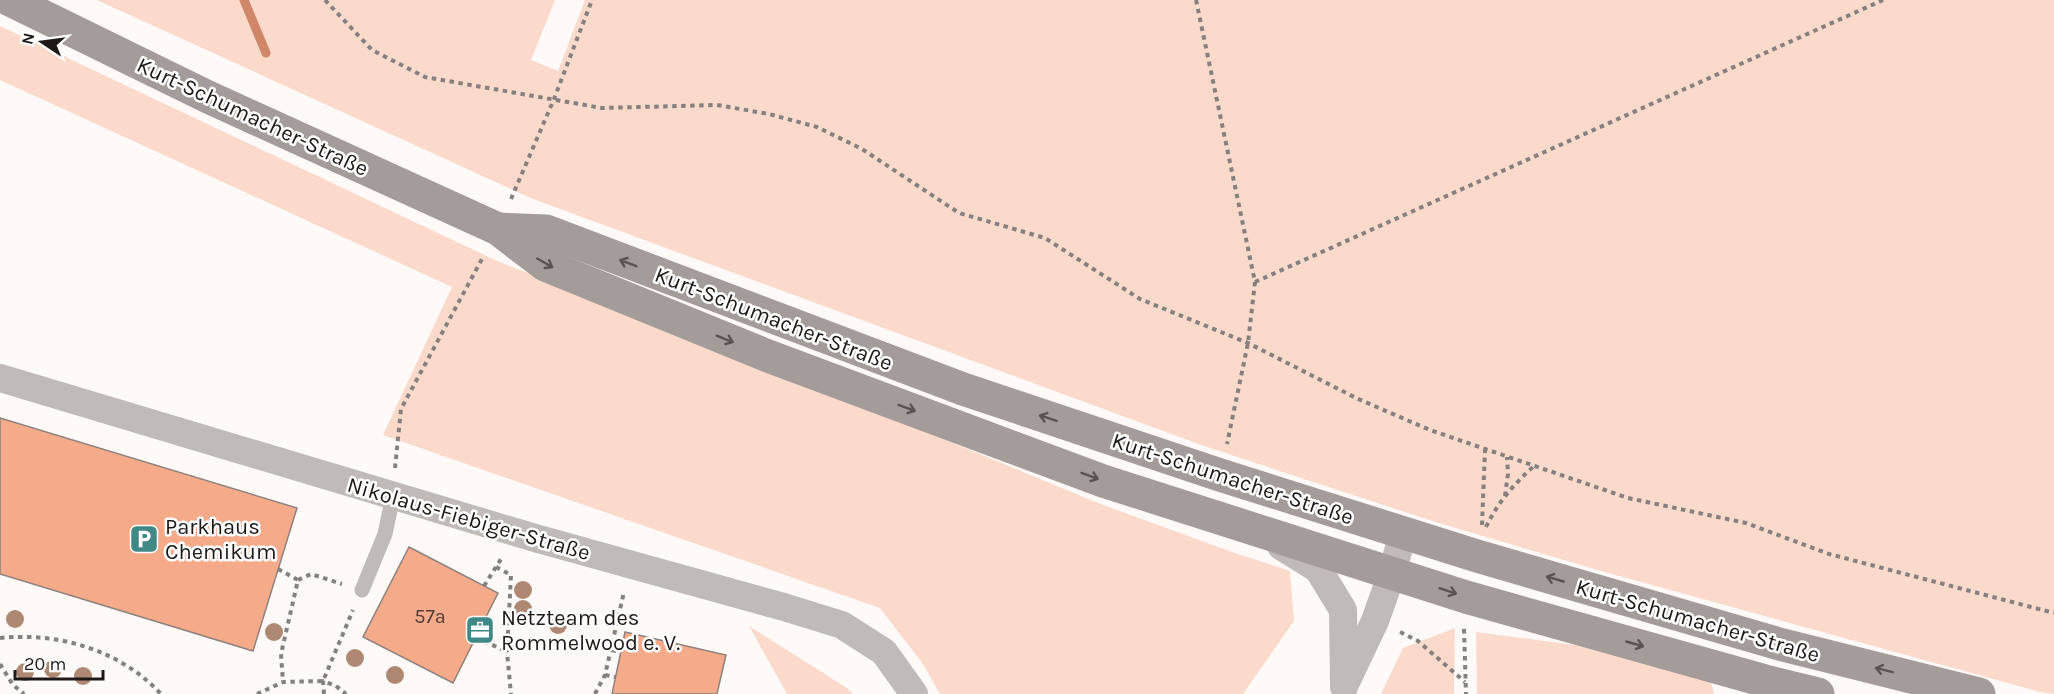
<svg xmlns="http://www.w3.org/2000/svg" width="2054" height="694" font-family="Karla,sans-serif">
<rect width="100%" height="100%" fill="#fffaf8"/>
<g fill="#fcdacb">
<polygon points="97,0 555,0 531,60 558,71 585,0 2054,0 2054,694 2040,692 1601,571 1432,521 1201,445 533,199"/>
<polygon points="0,26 495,260 871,409 1098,503 1232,552 1290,571 1294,621 1243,694 940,694 923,664 880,608 383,435 452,287 0,80"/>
<polygon points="749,626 847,688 853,694 787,694"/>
<polygon points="1455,628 1454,694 1381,694 1403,648"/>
<polygon points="1476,632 1575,645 1710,678 1714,694 1477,694"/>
</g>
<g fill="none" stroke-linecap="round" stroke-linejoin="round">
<polyline stroke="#d08768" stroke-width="9" points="244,0 266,53"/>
</g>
<g fill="#f5aa8a" stroke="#8d827e" stroke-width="1.5">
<polygon points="0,418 297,508 253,651 0,574"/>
<polygon points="409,547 498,593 453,683 363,637"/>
<polygon points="625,632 726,655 717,694 612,694"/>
</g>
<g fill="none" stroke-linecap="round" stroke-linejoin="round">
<g stroke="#85817f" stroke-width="4" stroke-dasharray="4.5 4.5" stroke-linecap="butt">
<polyline points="325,0 372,50 425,77 602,108 717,105 769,114 817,127 862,149 959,213 1045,238 1140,299 1248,343 1356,398 1430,430 1628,498 1746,523 1829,554 2054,613"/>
<polyline points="1196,0 1255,282 1248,343 1227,444"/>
<polyline points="511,199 554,99 592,0"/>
<polyline points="1255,282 1883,0"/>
<polyline points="395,468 401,409 483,257"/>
<polyline points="1505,496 1508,474 1507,457"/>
<polyline points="1482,525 1485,450"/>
<path d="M1486,527C1498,502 1514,484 1534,466"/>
<polyline points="496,567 511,575 507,652 511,694"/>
<polyline points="278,569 298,580 281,654 283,682"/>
<polyline points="298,580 311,574 342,584"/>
<polyline points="484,586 501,559"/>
<polyline points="1464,629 1466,694"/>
<polyline points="1400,632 1418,641 1465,682"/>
<polyline points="476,637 507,652"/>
<path d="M0,638C59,632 120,650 161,694"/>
<polyline points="612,650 621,652"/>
<polyline points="0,664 13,685 24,694"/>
<polyline points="605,675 615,677"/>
<polyline points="257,694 283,682 323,681 353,610"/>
<polyline points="324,694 323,681 336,686 346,694"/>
<polyline points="595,694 605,675 624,592"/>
</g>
<polyline stroke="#c0bbb9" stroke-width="15" points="362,590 385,534 393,496"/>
<g stroke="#c0bbb9" stroke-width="28">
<polyline points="0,378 535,538 784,607 842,625 884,652 914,694"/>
<polyline points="1281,546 1318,569 1343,610 1344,687"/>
<polyline points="1346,682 1375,621 1392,573 1403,533"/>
</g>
<g stroke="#a39c99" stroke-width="33">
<polyline points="10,0 206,96 498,229 545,265 768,356 1103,481 1466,597 1765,681 1818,694"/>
<polyline points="498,229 546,231 963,389 1220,475 1477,556 1779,644 1979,694"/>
</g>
</g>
<g fill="#af8874">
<circle cx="523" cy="590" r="9"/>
<circle cx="523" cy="609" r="9"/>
<circle cx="15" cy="619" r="9"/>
<circle cx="558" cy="625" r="9"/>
<circle cx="274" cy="632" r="9"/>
<circle cx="355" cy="658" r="9"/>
<circle cx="53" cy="669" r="9"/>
<circle cx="25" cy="672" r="9"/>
<circle cx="395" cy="675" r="9"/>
<circle cx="83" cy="676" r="9"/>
</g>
<defs><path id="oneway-shaft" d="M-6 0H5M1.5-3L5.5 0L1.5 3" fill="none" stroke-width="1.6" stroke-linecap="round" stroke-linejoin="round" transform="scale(1.5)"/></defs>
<g stroke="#595452">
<use href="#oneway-shaft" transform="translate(545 263) rotate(30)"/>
<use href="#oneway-shaft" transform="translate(628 263) rotate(-159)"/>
<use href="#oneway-shaft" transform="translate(725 339) rotate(22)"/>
<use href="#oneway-shaft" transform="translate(907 408) rotate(20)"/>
<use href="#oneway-shaft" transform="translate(1048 418) rotate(-162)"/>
<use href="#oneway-shaft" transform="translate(1090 476) rotate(20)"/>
<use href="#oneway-shaft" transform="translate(1555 579) rotate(-164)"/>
<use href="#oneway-shaft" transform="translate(1448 591) rotate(18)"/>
<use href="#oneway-shaft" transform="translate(1635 644) rotate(16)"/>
<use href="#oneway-shaft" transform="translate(1884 670) rotate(-166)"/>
</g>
<defs>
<g id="parking-square" transform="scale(1.5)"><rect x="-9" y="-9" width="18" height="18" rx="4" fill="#408886" stroke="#fff"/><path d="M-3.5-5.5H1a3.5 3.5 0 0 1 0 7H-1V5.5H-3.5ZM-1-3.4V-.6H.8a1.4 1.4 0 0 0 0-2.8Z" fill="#fff"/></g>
<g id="office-square" transform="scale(1.5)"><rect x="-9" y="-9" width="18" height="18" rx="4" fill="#408886" stroke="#fff"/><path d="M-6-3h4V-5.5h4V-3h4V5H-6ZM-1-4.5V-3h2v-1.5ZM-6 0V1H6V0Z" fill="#fff"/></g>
</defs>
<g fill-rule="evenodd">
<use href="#parking-square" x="144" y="539"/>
<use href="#office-square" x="480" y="630"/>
</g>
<g text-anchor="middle" stroke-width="5" stroke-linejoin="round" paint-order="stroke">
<g font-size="20" fill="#533d34">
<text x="430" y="623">57a</text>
</g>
<g font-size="22" fill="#1d1917" stroke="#fff">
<text transform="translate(253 116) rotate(25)" y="8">Kurt-Schumacher-Straße</text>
<text transform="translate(774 318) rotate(21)" y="8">Kurt-Schumacher-Straße</text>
<text transform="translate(1233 478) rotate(18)" y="8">Kurt-Schumacher-Straße</text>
<text transform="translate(469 518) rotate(16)" y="8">Nikolaus-Fiebiger-Straße</text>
<text transform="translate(1698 620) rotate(16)" y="8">Kurt-Schumacher-Straße</text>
</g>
<g font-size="22" fill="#1d1917" stroke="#fff" text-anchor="start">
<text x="165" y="534">Parkhaus<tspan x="165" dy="25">Chemikum</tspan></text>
<text x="501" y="625">Netzteam des<tspan x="501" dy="25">Rommelwood e. V.</tspan></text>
</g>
</g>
<g transform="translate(42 42) rotate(283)" stroke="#ffffff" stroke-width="4.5" paint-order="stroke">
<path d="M0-4.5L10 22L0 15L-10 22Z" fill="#1d1917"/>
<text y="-9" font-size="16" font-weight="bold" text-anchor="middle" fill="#1d1917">N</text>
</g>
<path d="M15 670v9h88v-9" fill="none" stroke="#1d1917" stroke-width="3"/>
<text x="24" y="670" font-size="18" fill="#1d1917" stroke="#ffffff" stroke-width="4.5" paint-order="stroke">20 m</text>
</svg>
